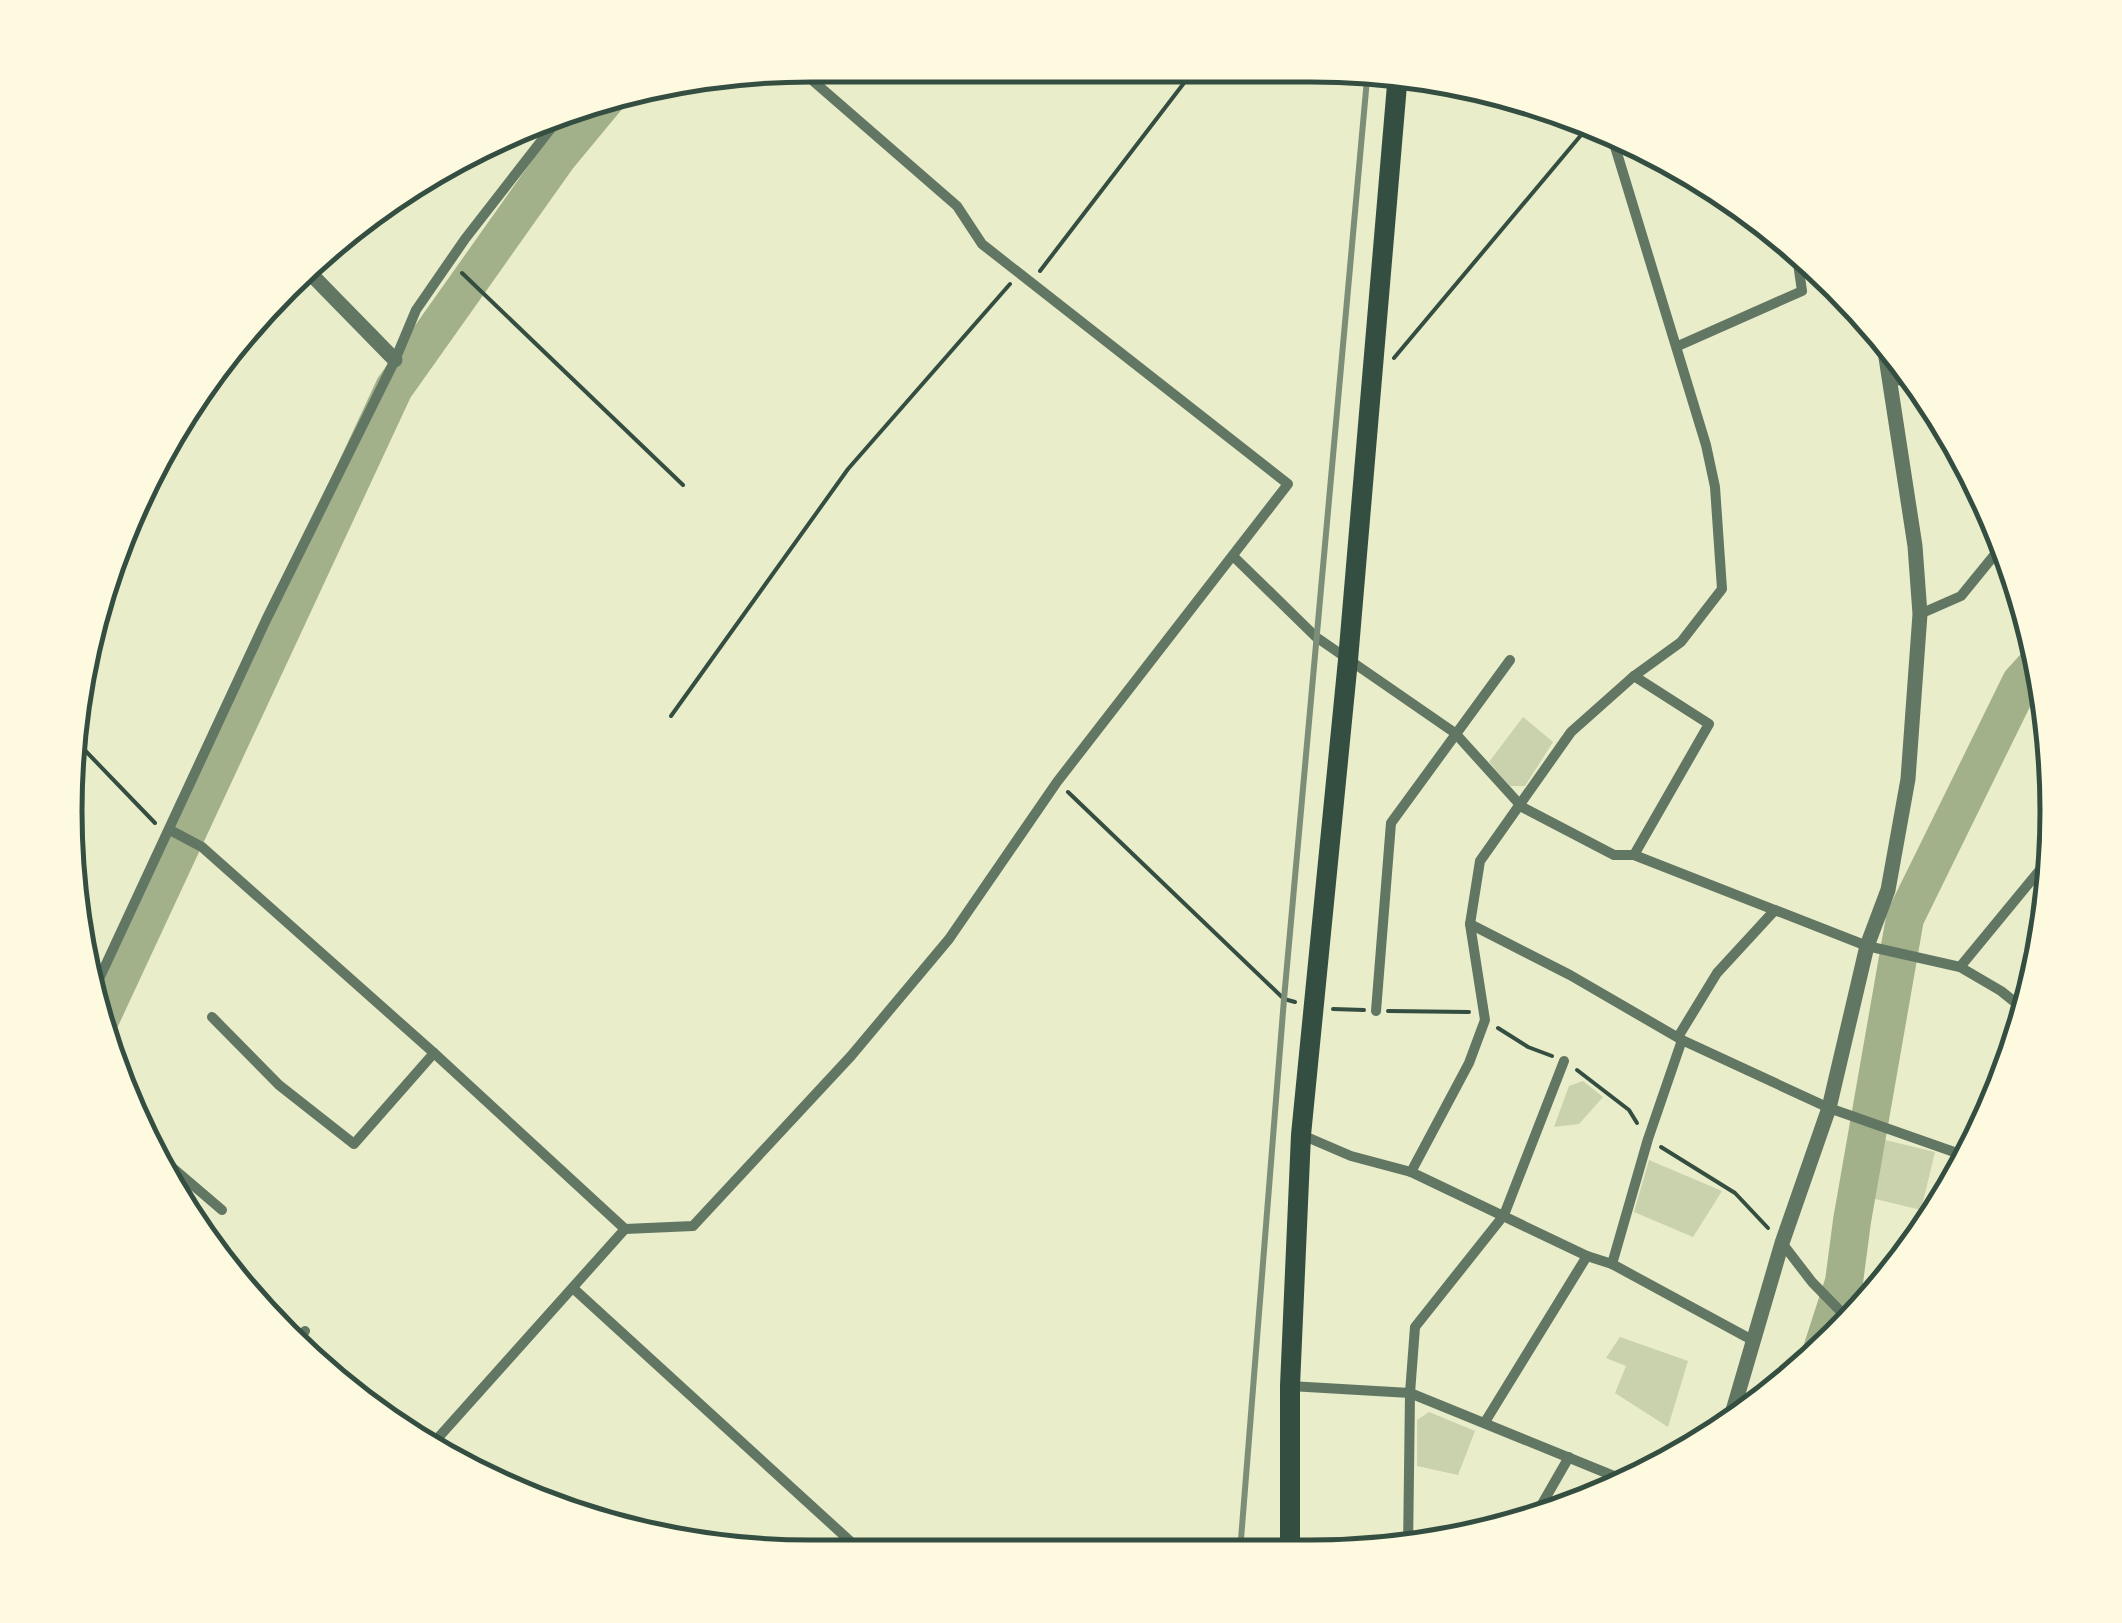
<svg xmlns="http://www.w3.org/2000/svg" width="2122" height="1623" font-family="Quicksand,sans-serif">
<rect width="100%" height="100%" fill="#e9edc9"/>
<g fill="#cad2ad">
<polygon points="1523,717 1553,742 1525,786 1510,786 1489,762"/>
<polygon points="1583,1081 1603,1097 1579,1124 1554,1127 1569,1086"/>
<polygon points="1881,1139 1935,1152 1921,1210 1867,1197"/>
<polygon points="1649,1160 1722,1191 1693,1237 1634,1212"/>
<polygon points="1620,1337 1688,1361 1668,1427 1615,1393 1626,1366 1606,1358"/>
<polygon points="1429,1412 1475,1431 1458,1475 1417,1466 1417,1420"/>
</g>
<g fill="none" stroke-linecap="round" stroke-linejoin="round">
<g stroke="#a3b18a" stroke-width="38">
<polyline points="99,1022 394,388 557,158 610,94"/>
<polyline points="1821,1353 1844,1282 1852,1221 1905,918 2021,682 2041,660"/>
</g>
<g stroke="#344e41" stroke-width="4">
<polyline points="1040,271 1197,66"/>
<polyline points="462,273 683,485"/>
<polyline points="1394,358 1587,128"/>
<polyline points="671,716 848,469 1010,284"/>
<polyline points="75,740 155,823"/>
<polyline points="1068,792 1284,999 1295,1002"/>
<polyline points="1333,1009 1364,1010"/>
<polyline points="1388,1011 1469,1012"/>
<polyline points="1498,1028 1528,1047 1552,1056"/>
<polyline points="1577,1070 1629,1110 1637,1123"/>
<polyline points="1661,1147 1735,1193 1768,1228"/>
</g>
<g stroke="#617663" stroke-width="10">
<polyline points="1678,346 1802,291 1796,249"/>
<polyline points="1889,378 1921,385"/>
<polyline points="1233,556 1316,637 1455,733 1522,807 1614,855 1634,855 1867,946 1960,967 2001,991 2026,1011"/>
<polyline points="1920,614 1961,596 2005,542"/>
<polyline points="170,830 202,847 434,1053 625,1229 693,1226 851,1056 949,939 1057,782 1288,484 982,244 957,206 797,67"/>
<polyline points="1634,855 1709,724 1634,676"/>
<polyline points="1470,924 1570,975 1682,1040 1829,1108 1957,1153 1984,1128"/>
<polyline points="1960,967 2053,854"/>
<polyline points="93,992 266,620 395,360 416,310 465,239 563,113"/>
<polyline points="1376,1011 1391,823 1510,660"/>
<polyline points="212,1017 279,1085 354,1144 434,1053"/>
<polyline points="1678,1037 1717,973 1775,910"/>
<polyline points="1302,1135 1351,1156 1411,1172 1587,1256 1612,1264 1754,1341"/>
<polyline points="154,1152 222,1210"/>
<polyline points="1411,1172 1469,1063 1485,1020 1470,924 1480,861 1571,732 1634,676 1681,642 1722,589 1715,487 1706,445 1613,140"/>
<polyline points="1782,1243 1812,1282 1852,1323"/>
<polyline points="1612,1264 1648,1139 1682,1040"/>
<polyline points="574,1289 862,1552"/>
<polyline points="293,1347 305,1331"/>
<polyline points="1290,1386 1410,1393 1631,1483"/>
<polyline points="1485,1422 1587,1256"/>
<polyline points="429,1448 625,1229"/>
<polyline points="1534,1518 1569,1457"/>
<polyline points="1408,1551 1410,1393 1415,1327 1504,1215 1564,1061"/>
</g>
<g stroke="#617663" stroke-width="15">
<polyline points="305,268 395,360"/>
<polyline points="1727,1431 1782,1243 1829,1108 1867,946 1888,890 1908,779 1920,614 1915,546 1883,338"/>
</g>
<polyline stroke="#344e41" stroke-width="20" points="1290,1552 1290,1386 1301,1135 1348,660 1398,73"/>
<polyline stroke="#7c8e77" stroke-width="6" points="1240,1552 1284,999 1368,68"/>
</g>
<path d="M0 0H2122V1623H0ZM811 82H1311A729 729 0 0 1 2040 811V811A729 729 0 0 1 1311 1540H811A729 729 0 0 1 82 811V811A729 729 0 0 1 811 82Z" fill="#fefae0" fill-rule="evenodd"/>
<path fill="none" stroke="#344e41" stroke-width="5" d="M811 82H1311A729 729 0 0 1 2040 811V811A729 729 0 0 1 1311 1540H811A729 729 0 0 1 82 811V811A729 729 0 0 1 811 82Z"/>
</svg>
